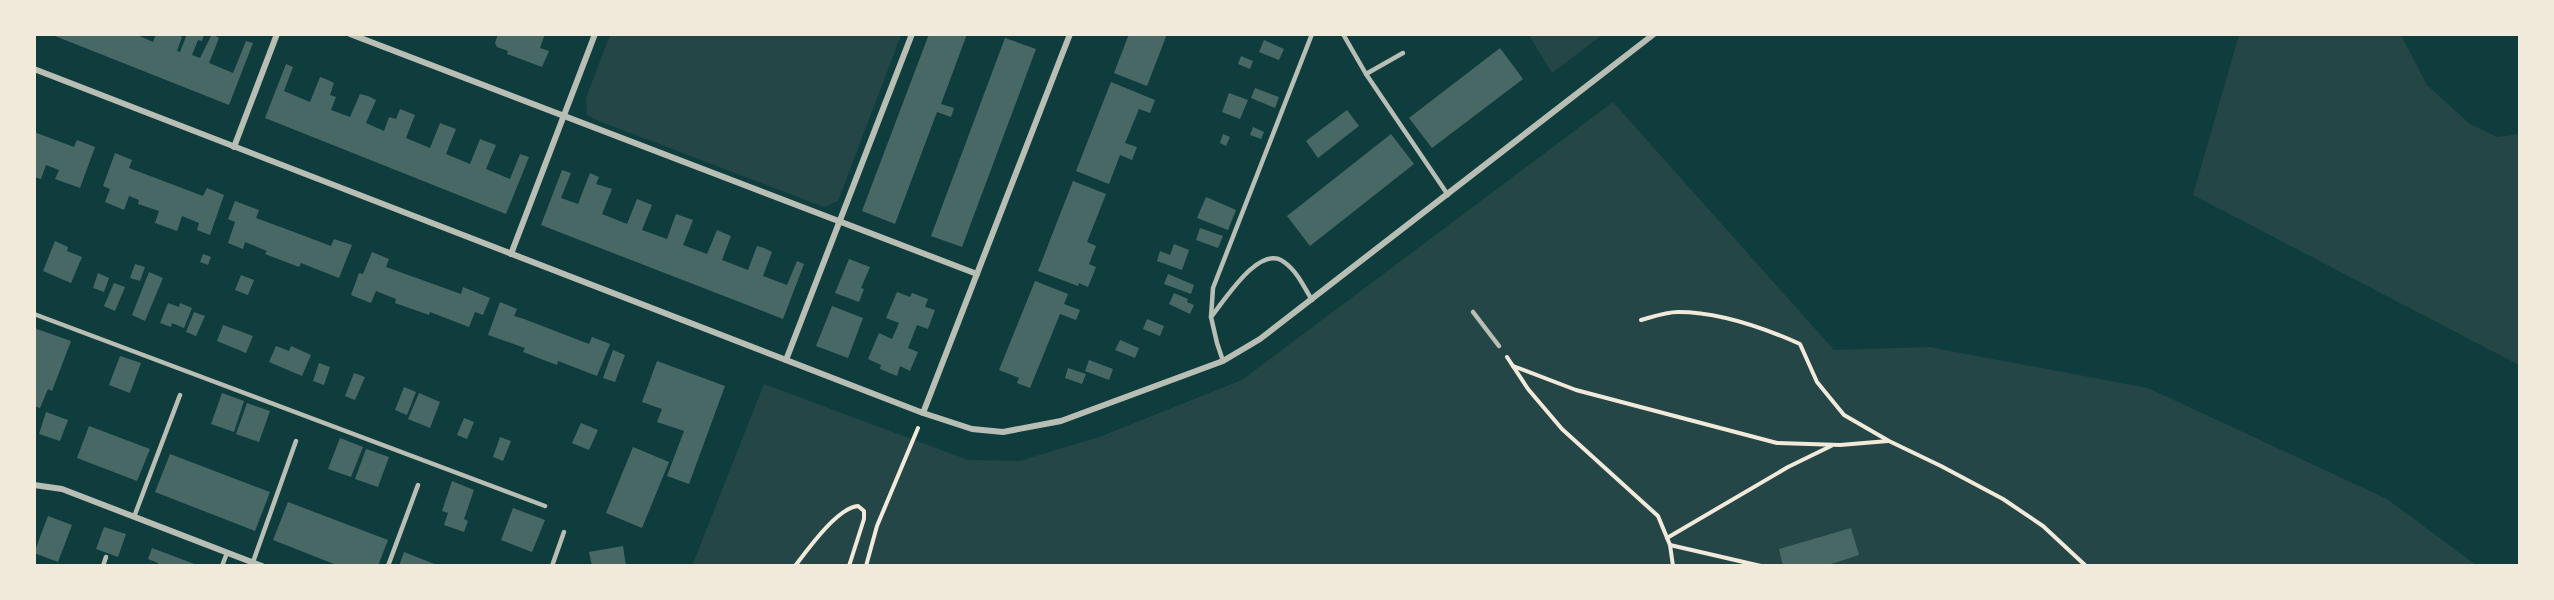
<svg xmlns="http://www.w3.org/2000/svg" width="2554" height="600" font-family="Roboto,sans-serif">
<rect width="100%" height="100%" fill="#0f3d3e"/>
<g fill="#244646">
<polygon points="610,35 610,34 901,35 838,201 824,207 599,121 587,115 586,98"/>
<polygon points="1529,35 1602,35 1552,73"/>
<polygon points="2239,35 2401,35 2427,85 2470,124 2497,137 2519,134 2519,365 2193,195"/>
<polygon points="1613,102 1834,350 1929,347 2148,388 2387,499 2476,565 692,566 764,384 968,460 1020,461 1102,436 1242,380"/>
</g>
<g fill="#486865">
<polygon points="50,34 135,34 153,42 156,34 177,34 182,37 177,51 180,52 187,34 204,34 202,41 198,40 192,55 200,58 212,34 219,38 209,63 233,73 246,41 253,43 229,105"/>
<polygon points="498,34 545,34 540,48 549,51 542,67 507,54 508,51 497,47 495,43"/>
<polygon points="929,34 967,34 941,104 954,108 951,117 937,112 895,224 862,211"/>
<polygon points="1129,34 1167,34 1147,86 1114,73"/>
<polygon points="1005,38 1036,49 962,247 931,236"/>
<polygon points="1264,40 1284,49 1279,60 1259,52"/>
<polygon points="1500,48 1523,79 1432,148 1409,118"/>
<polygon points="1241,56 1253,61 1250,69 1238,64"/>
<polygon points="286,64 293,67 284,91 310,102 320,77 328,80 334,83 330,95 336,97 331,110 350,117 360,94 368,96 376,100 366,123 384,131 389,117 396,119 400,109 415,115 406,138 430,148 440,123 456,129 446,154 470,164 480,139 496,145 486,169 510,179 520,154 529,157 506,214 265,118"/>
<polygon points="1111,82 1155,100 1150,113 1139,109 1125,143 1137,147 1132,160 1120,155 1109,184 1076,171"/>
<polygon points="1255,88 1279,97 1275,108 1251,98"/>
<polygon points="1229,93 1248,100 1240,119 1222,112"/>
<polygon points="1347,110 1359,126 1318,158 1306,141"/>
<polygon points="1253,127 1264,132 1261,139 1250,135"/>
<polygon points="34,132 74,147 77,140 95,147 80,188 55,179 59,170 46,165 41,179 34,177"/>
<polygon points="1223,134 1230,137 1226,146 1220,143"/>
<polygon points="1391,134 1414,164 1310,246 1287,216"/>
<polygon points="115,153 132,160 129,168 203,196 207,188 224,195 210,235 197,230 199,223 182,216 177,231 155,223 159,211 138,204 139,200 129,196 124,210 105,202 110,189 103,186"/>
<polygon points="562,170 571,173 561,198 578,204 590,173 599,177 596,184 612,189 602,214 627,224 637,199 652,205 642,230 667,239 676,214 693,220 683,245 707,254 717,230 731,236 722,260 748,270 757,246 764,248 772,252 763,276 787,285 797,261 804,264 783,319 541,225"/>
<polygon points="1073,181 1106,194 1087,242 1096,246 1089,264 1096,267 1088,287 1079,283 1078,286 1038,271"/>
<polygon points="1206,197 1236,210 1228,230 1197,218"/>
<polygon points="235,201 259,210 256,218 294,232 331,246 334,239 352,245 339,278 301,263 299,267 265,254 267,251 245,242 243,249 228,243 235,222 228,219"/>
<polygon points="1200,228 1223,236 1218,248 1196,240"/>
<polygon points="55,241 68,247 67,251 82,257 71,283 43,271"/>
<polygon points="1174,244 1189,250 1182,270 1157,261 1160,251 1170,255"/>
<polygon points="372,252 389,259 386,267 461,294 463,287 490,298 483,315 475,312 469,327 430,312 429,315 395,303 396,299 376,291 371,303 351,295 359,273 363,274"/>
<polygon points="203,254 211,257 208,265 200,262"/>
<polygon points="849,259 870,267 861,288 864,289 859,302 835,293"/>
<polygon points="135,264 145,267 140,281 130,278"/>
<polygon points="149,272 163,278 145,321 132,315"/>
<polygon points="98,273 109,278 104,292 93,288"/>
<polygon points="1168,274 1194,285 1191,294 1164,284"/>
<polygon points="241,275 254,280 248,295 235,290"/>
<polygon points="1035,281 1068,294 1064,304 1080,310 1076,320 1060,314 1030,388 1017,383 1019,378 999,370"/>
<polygon points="114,283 125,287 115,311 104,306"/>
<polygon points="897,292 910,297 912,293 928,299 925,307 935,310 928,329 917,325 908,348 918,352 910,371 900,366 897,376 880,369 881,365 868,359 879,333 892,339 899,323 886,318"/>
<polygon points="1174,293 1188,299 1187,302 1194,305 1190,314 1169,304"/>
<polygon points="500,302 517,309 514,316 524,319 589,344 592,337 610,344 597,376 558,361 557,365 541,359 523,352 525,348 488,335"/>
<polygon points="168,303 179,307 180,303 192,308 184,328 172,323 171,327 160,323"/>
<polygon points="832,306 863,318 848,358 816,346"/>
<polygon points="194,312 205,316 196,336 186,332"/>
<polygon points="1147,319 1164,326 1160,336 1143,329"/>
<polygon points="223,325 253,336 246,353 217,341"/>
<polygon points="34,328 71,341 52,391 48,389 40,408 34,406"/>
<polygon points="1120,340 1139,348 1135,358 1115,350"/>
<polygon points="276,346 289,351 291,346 311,355 302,376 269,362"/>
<polygon points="613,350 625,355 615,382 603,378"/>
<polygon points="120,356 141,363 130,393 109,385"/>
<polygon points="1089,360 1113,369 1109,380 1085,371"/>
<polygon points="657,361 725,386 689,484 667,476 684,431 657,422 662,409 642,402"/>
<polygon points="319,363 330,367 324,385 313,381"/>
<polygon points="1068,368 1086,374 1082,384 1065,378"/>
<polygon points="354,373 365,377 355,400 345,396"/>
<polygon points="404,387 416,392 407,415 395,410"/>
<polygon points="222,393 244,401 234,432 211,424"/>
<polygon points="419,393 440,402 430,428 408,419"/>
<polygon points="247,403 270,411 259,442 236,434"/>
<polygon points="46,412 68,420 60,441 39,434"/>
<polygon points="464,418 474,422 467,439 457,435"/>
<polygon points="581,423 598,430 589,450 572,443"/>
<polygon points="89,426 150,449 137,481 77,458"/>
<polygon points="500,437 511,441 503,461 493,457"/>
<polygon points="340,438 363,447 351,477 328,469"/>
<polygon points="633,447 669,462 642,528 606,513"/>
<polygon points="366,449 389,457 378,487 355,479"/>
<polygon points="170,454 270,492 255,531 155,492"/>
<polygon points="452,481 474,490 464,519 468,521 464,532 444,525 448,513 442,511"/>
<polygon points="288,502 388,540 378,566 339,566 273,540"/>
<polygon points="513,508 545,520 532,552 501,540"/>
<polygon points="48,516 72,525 58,562 34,553"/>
<polygon points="104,527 126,534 118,557 96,549"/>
<polygon points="1851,528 1859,555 1825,566 1783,566 1779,549"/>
<polygon points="623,546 626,566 592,566 589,552"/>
<polygon points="152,548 197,565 197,566 157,566 158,563 148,559"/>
<polygon points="404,552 437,565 437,566 399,566"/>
</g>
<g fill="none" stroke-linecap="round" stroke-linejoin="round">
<g stroke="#f1e9da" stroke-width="4">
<path d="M1641,320C1652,317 1666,312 1678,312C1720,312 1762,327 1800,344L1817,382L1844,415L1889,441L1941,466L2003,499L2043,526L2086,566"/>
<polyline points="1507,357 1528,389 1562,429 1658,516 1670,545 1673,566"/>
<polyline points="1513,366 1576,390 1777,443 1840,445 1888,441"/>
<polyline points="1667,538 1788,467 1831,446"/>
<polyline points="1670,545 1761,566"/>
<path d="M795,566C808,549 837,508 858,506L864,511V519L849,566"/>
<polyline points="866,566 877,526 918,428"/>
</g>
<g stroke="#b8beb3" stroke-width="4.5">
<polyline points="1343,34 1366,74 1448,195"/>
<polyline points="1366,74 1403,53"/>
<polyline points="1473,312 1499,346"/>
<polyline points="34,314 545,506"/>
<polyline points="1211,317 1213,288 1312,34"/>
<path d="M1223,361L1217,343L1211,317C1225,300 1260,243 1284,262C1297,271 1304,287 1312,300"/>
<polyline points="134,517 180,395"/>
<polyline points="253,562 296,441"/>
<polyline points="103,566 106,557"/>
<polyline points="222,566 227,553"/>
<polyline points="388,566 418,485"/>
<polyline points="552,566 564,532"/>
</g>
<g stroke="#b8beb3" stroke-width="6">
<polyline points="350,34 977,274"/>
<polyline points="34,69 923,413 972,429 1003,432 1061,421 1223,361 1260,339 1654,34"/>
<polyline points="234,147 277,34"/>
<polyline points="511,254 595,34"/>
<polyline points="786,360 912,34"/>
<polyline points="923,413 1070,34"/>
<polyline points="34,485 62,489 262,566"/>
</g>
</g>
<rect width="2554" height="600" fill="none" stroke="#f1e9da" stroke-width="72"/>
</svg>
